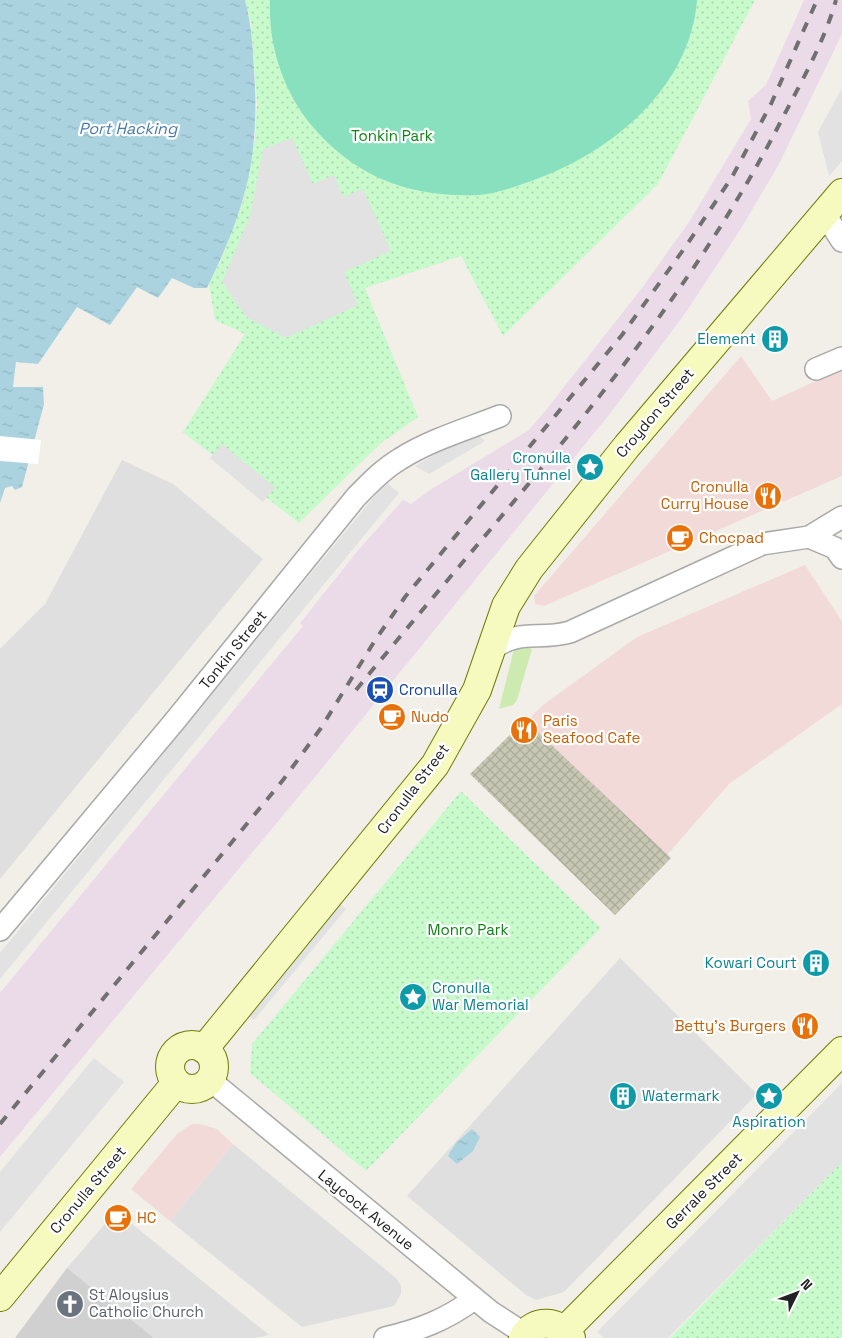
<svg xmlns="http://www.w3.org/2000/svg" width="842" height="1338" font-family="'Space Grotesk',sans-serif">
<defs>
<pattern id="construction-cross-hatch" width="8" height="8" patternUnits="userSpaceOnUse" patternTransform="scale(1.25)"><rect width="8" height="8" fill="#c7c7b4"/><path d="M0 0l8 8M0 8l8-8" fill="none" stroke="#abab9a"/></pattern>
<pattern id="park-dots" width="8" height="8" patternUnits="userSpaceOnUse" patternTransform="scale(1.25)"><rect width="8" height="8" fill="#c8facc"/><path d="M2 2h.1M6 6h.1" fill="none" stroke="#acd6af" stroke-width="1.8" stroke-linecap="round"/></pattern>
<pattern id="water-ripples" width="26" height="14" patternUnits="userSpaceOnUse" patternTransform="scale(1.25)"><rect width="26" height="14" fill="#aad3df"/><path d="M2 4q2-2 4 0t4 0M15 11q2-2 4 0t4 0" fill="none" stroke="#92b5bf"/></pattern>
</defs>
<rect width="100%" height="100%" fill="#f2efe9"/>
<g fill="#e0dfdf">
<polygon points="122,460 173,484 263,559 0,879 0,649 45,604"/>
<polygon points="620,958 757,1094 564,1292 536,1300 526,1295 407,1196"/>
<polygon points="233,1144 397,1279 401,1286 401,1294 394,1306 302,1327 170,1221"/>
<polygon points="116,1211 269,1335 255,1338 154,1338 67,1268"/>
</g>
<g fill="#f2dad9">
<polygon points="741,356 772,401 842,369 842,476 544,606 535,604 534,596"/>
<polygon points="805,565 842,621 842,704 729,784 646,879 472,775 543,705 637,637"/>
<polygon points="192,1124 200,1124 217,1129 233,1144 170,1221 131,1189 177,1134"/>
</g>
<polygon fill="#d0d0d0" points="67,1268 154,1338 15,1338"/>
<polygon fill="#ebdbe8" points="804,0 842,0 842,34 779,164 742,227 684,315 612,411 324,766 0,1157 0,993 303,626 300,623 360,548 403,500 411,504 430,490 529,430 546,410 642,288 689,222 751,119 748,101 766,85"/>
<polygon fill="url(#construction-cross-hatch)" points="525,720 671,858 615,915 470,774"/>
<g fill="url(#park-dots)">
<polygon points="245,0 755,0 658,184 503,336 461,256 365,288 418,417 381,443 299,523 183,432 245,334 215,320 209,284 221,260 242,205 255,140 257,103 251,23"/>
<polygon points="461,791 601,928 366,1171 250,1073 252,1044"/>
<polygon points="842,1162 842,1338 670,1338"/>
</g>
<polygon fill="#cdebb0" points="525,646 532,649 517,700 513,705 499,709 513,653 516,649"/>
<path fill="#88e0be" d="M270,0H697C690,88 612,152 534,180C516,186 498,194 479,195C412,198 356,178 312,126C283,91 268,45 270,0Z"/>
<g fill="#e2e2e2">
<polygon points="842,88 842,161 829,176 818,132"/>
<polygon points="292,138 313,184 334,175 343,197 363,189 391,251 344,272 358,305 286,338 246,317 222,282 250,216 263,149"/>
<polygon points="474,432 485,441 429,474 415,466"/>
<polygon points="222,444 275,487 263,502 210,458"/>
<polygon points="386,482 399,493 0,979 0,953"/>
<polygon points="340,904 346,909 254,1020 248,1016"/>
<polygon points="94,1058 124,1082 0,1232 0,1172"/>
<polygon points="842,1083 842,1162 668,1338 604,1338 597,1332"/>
</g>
<g fill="url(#water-ripples)">
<path d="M0,0H245C253,30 253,56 255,87C258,168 242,216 207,288H194L172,278L158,298L137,287L110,325L77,307L38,364L16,362L13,387H43L44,404L22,487L15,490L12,486L5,488L0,503Z"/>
<polygon points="472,1129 480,1137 473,1151 457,1164 448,1156 456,1143"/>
</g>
<polygon fill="#fff" points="0,436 41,440 38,464 0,461"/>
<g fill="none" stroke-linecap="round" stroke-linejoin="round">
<g stroke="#a9a9a9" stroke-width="24">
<g id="street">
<polyline points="824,213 842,241"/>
<polyline points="816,369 842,358"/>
<polyline points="809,537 835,548 842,558"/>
<path d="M492,649C521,628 538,641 570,632L762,544L809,537L842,517"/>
<path d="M0,930L174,722L356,497C370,483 383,469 400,459C430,440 467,429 500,416"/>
<polyline points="210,1080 491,1312 525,1334"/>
<path d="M385,1338C419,1330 446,1320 474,1299"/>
</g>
</g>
<g stroke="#707d05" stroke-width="30">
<g id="secondary">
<circle cx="192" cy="1067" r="22"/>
<polyline points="204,1049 435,765 477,690 506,606 529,569 627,446 842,193"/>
<polyline points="0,1297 176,1083"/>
<polyline points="565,1330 842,1051"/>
<path d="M523,1338C534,1317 560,1321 571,1338"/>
</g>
</g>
<use href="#street" stroke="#fff" stroke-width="21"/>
<use href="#secondary" stroke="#f7fabf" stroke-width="28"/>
<g stroke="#707070" stroke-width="4" stroke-dasharray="10 10" stroke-linecap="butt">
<path d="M356,690C505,507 671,334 780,123C800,84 824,43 836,0"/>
<polyline points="0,1124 283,780 321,728 374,642 405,597 622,335 686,246 732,177 771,104 817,0"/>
</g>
</g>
<defs>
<g id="building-disc" transform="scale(1.4375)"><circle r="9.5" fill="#0f9aa8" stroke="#fff"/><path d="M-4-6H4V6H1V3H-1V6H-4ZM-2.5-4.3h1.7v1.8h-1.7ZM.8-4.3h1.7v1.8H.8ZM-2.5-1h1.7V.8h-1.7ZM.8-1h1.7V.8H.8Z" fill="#fff"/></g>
<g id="sight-disc" transform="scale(1.4375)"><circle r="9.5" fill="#0f9aa8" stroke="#fff"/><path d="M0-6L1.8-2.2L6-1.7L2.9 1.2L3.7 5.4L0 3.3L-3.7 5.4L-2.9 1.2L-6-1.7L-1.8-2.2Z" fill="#fff"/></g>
<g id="restaurant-disc" transform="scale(1.4375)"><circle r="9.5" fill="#e8710a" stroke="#fff"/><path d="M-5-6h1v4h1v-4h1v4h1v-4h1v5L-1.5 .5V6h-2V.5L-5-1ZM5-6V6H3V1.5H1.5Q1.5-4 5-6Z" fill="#fff"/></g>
<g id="cafe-disc" transform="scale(1.4375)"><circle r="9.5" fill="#e8710a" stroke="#fff"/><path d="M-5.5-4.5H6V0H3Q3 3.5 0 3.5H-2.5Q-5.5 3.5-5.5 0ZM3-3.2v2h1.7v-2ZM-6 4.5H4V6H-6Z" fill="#fff"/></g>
<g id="station-disc" transform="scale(1.4375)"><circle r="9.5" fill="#1a4fb4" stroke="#fff"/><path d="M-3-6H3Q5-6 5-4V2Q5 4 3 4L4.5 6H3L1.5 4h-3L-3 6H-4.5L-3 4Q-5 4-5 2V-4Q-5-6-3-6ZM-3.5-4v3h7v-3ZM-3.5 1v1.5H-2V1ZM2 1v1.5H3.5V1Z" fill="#fff"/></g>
<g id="church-disc" transform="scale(1.4375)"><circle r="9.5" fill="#6b7280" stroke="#fff"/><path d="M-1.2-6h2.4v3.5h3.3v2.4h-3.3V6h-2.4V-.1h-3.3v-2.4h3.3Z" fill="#fff"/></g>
</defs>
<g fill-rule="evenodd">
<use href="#building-disc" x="775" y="339"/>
<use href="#sight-disc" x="590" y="467"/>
<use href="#restaurant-disc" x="768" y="496"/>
<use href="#cafe-disc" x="680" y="538"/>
<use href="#station-disc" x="380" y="690"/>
<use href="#cafe-disc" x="392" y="717"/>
<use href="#restaurant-disc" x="524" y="730"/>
<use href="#building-disc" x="816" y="963"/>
<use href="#sight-disc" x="413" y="997"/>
<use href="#restaurant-disc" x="805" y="1026"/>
<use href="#building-disc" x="623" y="1096"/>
<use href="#sight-disc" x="769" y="1096"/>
<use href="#cafe-disc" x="118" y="1218"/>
<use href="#church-disc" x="70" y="1304"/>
</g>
<g text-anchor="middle" stroke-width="4.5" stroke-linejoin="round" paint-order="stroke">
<g font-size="15" fill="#0c8416" stroke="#fff">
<text x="392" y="141">Tonkin Park</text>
<text x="468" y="935">Monro Park</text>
</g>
<g font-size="15" fill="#0d838f" stroke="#fff" text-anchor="end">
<text x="756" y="344">Element</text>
<text x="571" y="463">Cronulla<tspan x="571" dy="17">Gallery Tunnel</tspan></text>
<text x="797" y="968">Kowari Court</text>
<text x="432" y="993" text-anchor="start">Cronulla<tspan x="432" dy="17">War Memorial</tspan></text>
<text x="642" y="1101" text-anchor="start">Watermark</text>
<text x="769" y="1127" text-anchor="middle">Aspiration</text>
</g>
<g font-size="15" fill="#222" stroke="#fff">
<text transform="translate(655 413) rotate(-50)" y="5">Croydon Street</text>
<text transform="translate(233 650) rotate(-51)" y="5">Tonkin Street</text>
<text transform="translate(413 789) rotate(-53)" y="5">Cronulla Street</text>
<text transform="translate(88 1190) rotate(-50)" y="5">Cronulla Street</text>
<text transform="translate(704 1191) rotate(-45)" y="5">Gerrale Street</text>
<text transform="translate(366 1210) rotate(39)" y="5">Laycock Avenue</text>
</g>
<g font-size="15" fill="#c56008" stroke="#fff" text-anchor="start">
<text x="749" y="492" text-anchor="end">Cronulla<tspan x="749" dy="17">Curry House</tspan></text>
<text x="699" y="543">Chocpad</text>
<text x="411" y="722">Nudo</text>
<text x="543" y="726">Paris<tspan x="543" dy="17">Seafood Cafe</tspan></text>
<text x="786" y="1031" text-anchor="end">Betty's Burgers</text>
<text x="137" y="1223">HC</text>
</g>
<g font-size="15" fill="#164399" stroke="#fff" text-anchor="start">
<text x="399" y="695">Cronulla</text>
</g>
<g font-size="15" fill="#5b616d" stroke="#fff" text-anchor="start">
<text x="89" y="1300">St Aloysius<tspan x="89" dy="17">Catholic Church</tspan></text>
</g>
<g font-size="16" font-style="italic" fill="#4a7aab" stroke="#fff">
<text x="128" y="134">Port Hacking</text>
</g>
</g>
<g transform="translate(797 1293) rotate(48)" stroke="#ffffff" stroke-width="4" paint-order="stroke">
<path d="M0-4L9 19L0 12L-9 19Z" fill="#222222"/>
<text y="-8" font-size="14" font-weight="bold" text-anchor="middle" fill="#222222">N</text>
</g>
</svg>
